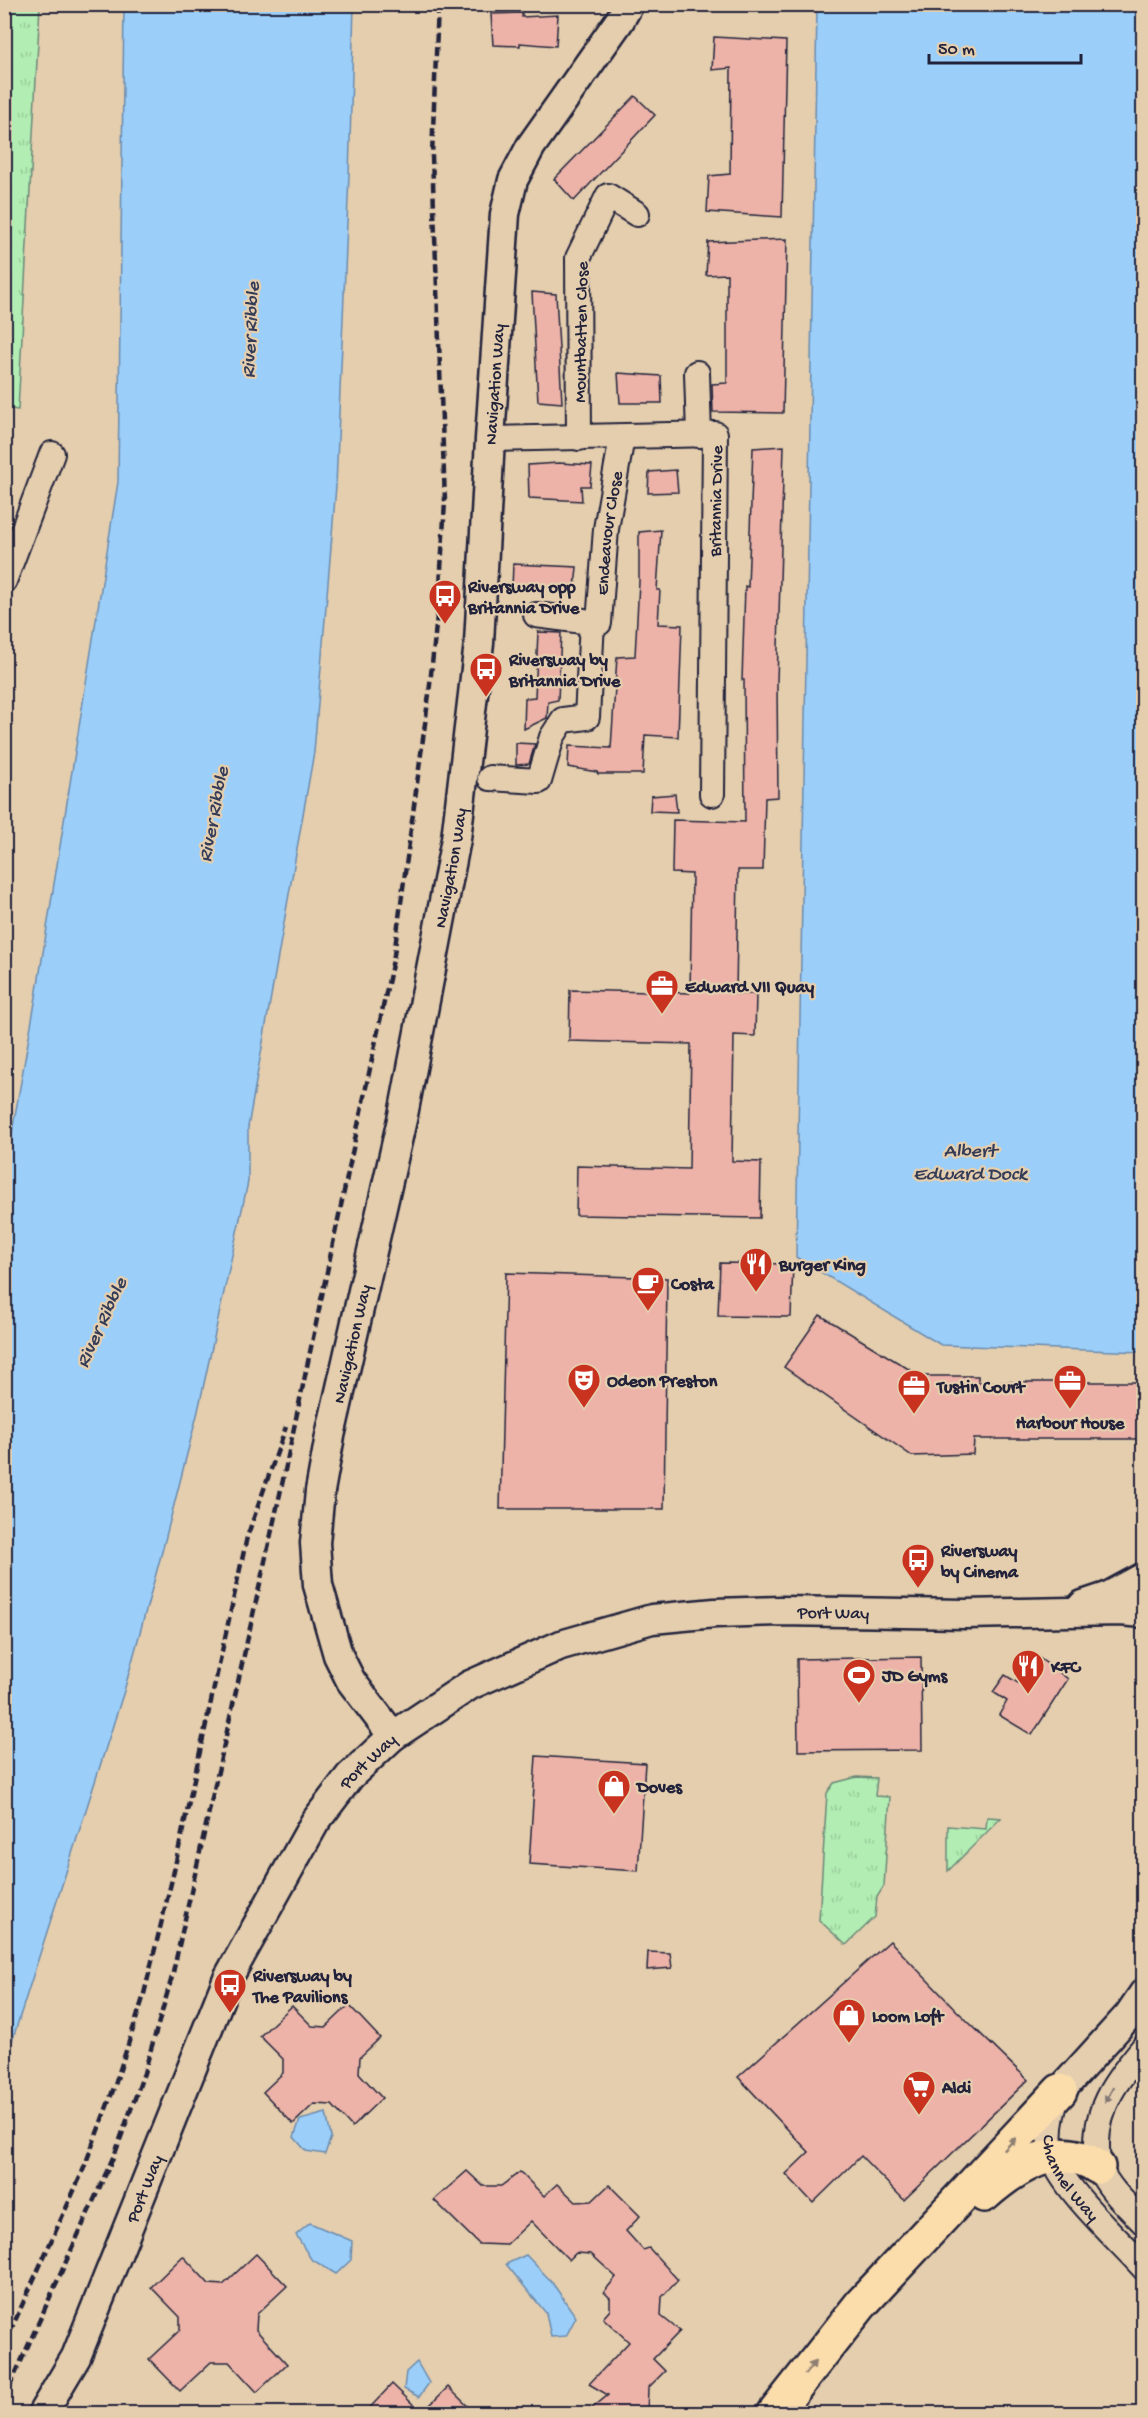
<svg xmlns="http://www.w3.org/2000/svg" width="1148" height="2418" font-family="'Gochi Hand',sans-serif">
<defs>
<pattern id="grass-tufts" width="24" height="20" patternUnits="userSpaceOnUse" patternTransform="scale(1.5)"><rect width="24" height="20" fill="#b2eeb3"/><path d="M3 7l-1-3M5 7V3M7 7l1-3M15 17l-1-3M17 17v-4M19 17l1-3" fill="none" stroke="#99cc9b"/></pattern>
</defs>
<rect width="100%" height="100%" fill="#e4ceae"/>
<filter id="ink" filterUnits="userSpaceOnUse"><feTurbulence type="fractalNoise" baseFrequency=".0167" numOctaves="2"/><feDisplacementMap in="SourceGraphic" scale="12" xChannelSelector="R" yChannelSelector="G"/><feConvolveMatrix kernelMatrix="1 2 1 2 8 2 1 2 1" color-interpolation-filters="sRGB"/></filter>
<g filter="url(#ink)">
<g fill="url(#grass-tufts)" stroke="#6a8877" stroke-width="1.5">
<polygon points="4,5 40,5 18,410 4,408"/>
<polygon points="857,1777 877,1778 875,1796 890,1797 884,1886 877,1897 875,1917 846,1945 819,1920 827,1793 834,1783"/>
<polygon points="987,1817 1001,1818 948,1871 948,1826 986,1829"/>
</g>
<g fill="#9bcff9" stroke="#6b8aad" stroke-width="1.5">
<polygon points="124,5 354,5 349,175 336,486 314,752 248,1127 248,1182 198,1411 163,1548 124,1691 5,2063 5,1172 36,997 118,482"/>
<polygon points="817,5 1143,5 1143,1352 941,1345 796,1257"/>
<polygon points="326,2113 331,2137 325,2154 306,2151 294,2137 300,2120"/>
<polygon points="310,2223 352,2241 351,2260 336,2274 311,2259 296,2235"/>
<polygon points="526,2255 551,2281 576,2317 566,2336 551,2337 546,2313 506,2264"/>
<polygon points="417,2362 429,2383 419,2397 404,2389 406,2372"/>
</g>
<g fill="#edb3a8" stroke="#22223b" stroke-width="1.5">
<polygon points="522,13 522,17 558,15 556,46 520,43 520,46 493,45 491,14"/>
<polygon points="714,37 786,41 782,217 707,212 709,176 730,174 731,68 712,70"/>
<polygon points="635,96 655,115 574,201 554,179"/>
<polygon points="787,239 783,413 713,412 712,384 727,383 727,274 706,275 708,242"/>
<polygon points="532,292 556,294 562,403 538,401"/>
<polygon points="618,373 661,376 662,403 620,403"/>
<polygon points="784,446 777,682 778,797 765,798 763,870 738,870 736,994 756,994 755,1036 734,1035 732,1161 761,1162 760,1218 576,1215 577,1166 689,1169 691,1044 569,1041 570,990 690,993 692,874 672,873 673,820 745,822 744,680 742,680 745,586 748,587 753,448"/>
<polygon points="559,463 592,465 590,486 581,486 582,501 529,498 528,465"/>
<polygon points="676,470 678,492 648,493 649,472"/>
<polygon points="661,530 657,590 660,590 658,624 682,625 678,737 645,735 643,774 598,774 597,772 568,767 569,746 611,748 617,657 635,656 639,582 639,532"/>
<polygon points="513,564 577,567 575,588 533,586 533,589 512,588"/>
<polygon points="538,632 561,633 558,700 548,702 547,718 524,729 525,698 535,697"/>
<polygon points="516,743 535,744 529,764 516,765"/>
<polygon points="675,794 677,812 650,811 651,796"/>
<polygon points="720,1263 793,1264 791,1317 718,1316"/>
<polygon points="506,1273 667,1278 664,1509 500,1509"/>
<polygon points="820,1315 920,1376 978,1376 978,1382 1143,1382 1143,1439 974,1439 973,1454 912,1456 784,1367"/>
<polygon points="1035,1655 1068,1679 1032,1735 999,1715 1007,1701 993,1692 1005,1675 1018,1683"/>
<polygon points="921,1657 922,1750 798,1751 797,1659"/>
<polygon points="536,1756 645,1763 638,1871 529,1864"/>
<polygon points="890,1941 957,2011 1028,2080 904,2200 861,2156 813,2203 786,2174 809,2152 738,2077"/>
<polygon points="648,1952 670,1953 672,1968 647,1970"/>
<polygon points="349,2005 380,2038 360,2057 359,2073 382,2098 352,2127 332,2105 314,2104 293,2124 263,2092 283,2073 283,2059 260,2036 292,2006 312,2026 326,2027"/>
<polygon points="467,2171 483,2186 501,2186 520,2172 544,2196 557,2184 576,2202 592,2201 609,2185 640,2216 626,2231 643,2250 649,2248 678,2280 662,2297 661,2316 680,2331 653,2359 665,2371 648,2388 647,2414 585,2414 608,2395 589,2384 629,2342 603,2318 610,2310 610,2298 604,2292 616,2277 591,2254 576,2253 569,2260 531,2221 506,2245 479,2244 434,2200"/>
<polygon points="256,2254 287,2286 257,2314 256,2330 287,2364 257,2392 229,2362 211,2362 180,2391 149,2359 180,2330 180,2317 151,2287 183,2256 209,2284 223,2285"/>
<polygon points="392,2384 422,2413 448,2387 476,2414 364,2414"/>
</g>
<g fill="none" stroke-linecap="round" stroke-linejoin="round">
<g stroke="#22223b" stroke-width="28">
<g id="minor">
<polyline points="697,373 699,435"/>
<polyline points="579,438 578,258 608,196 637,214"/>
<polyline points="490,439 715,434 712,794"/>
<polyline points="4,581 52,454"/>
<path id="s1" d="M536,615L599,623L606,529L622,437"/>
<polyline points="490,778 539,781 552,737 563,720 587,717 592,622"/>
<path d="M1144,2047C1119,2077 1096,2105 1097,2146C1097,2153 1097,2162 1100,2169C1109,2190 1128,2206 1144,2223"/>
<path id="s2" d="M1058,2095C1051,2114 1046,2138 1053,2158C1063,2189 1120,2241 1144,2268"/>
</g>
</g>
<g stroke="#22223b" stroke-width="33">
<g id="tertiary">
<polyline points="1083,1605 1107,1597 1144,1577"/>
<path id="s3" d="M393,1736L351,1681L338,1655L318,1585L315,1543L320,1491L330,1436L403,1115L456,839L479,643L490,439L505,214L513,180L531,146L620,20L629,4"/>
<polyline points="1060,2091 1129,2015 1144,1993"/>
<path id="s4" d="M42,2414L76,2357L228,1978L315,1822L350,1776L393,1736L470,1685L561,1645L652,1619L715,1613L781,1611L965,1614L1120,1611L1144,1613"/>
</g>
</g>
<g stroke="#22223b" stroke-width="38">
<g id="trunk">
<path d="M984,2195C1016,2167 1057,2139 1098,2167"/>
<polyline points="774,2414 861,2304 1060,2091"/>
</g>
</g>
<use href="#minor" stroke="#e4ceae" stroke-width="24"/>
<use href="#tertiary" stroke="#e4ceae" stroke-width="28"/>
<use href="#trunk" stroke="#fbdcab" stroke-width="33"/>
<g stroke="#22223b" stroke-width="4.5" stroke-dasharray="9 4.5" stroke-linecap="butt">
<polyline points="4,2345 82,2173 115,2085 143,1998 173,1875 247,1537 286,1427"/>
<polyline points="4,2399 116,2151 144,2073 172,1977 280,1494 394,955 429,694 440,586 445,501 432,156 438,4"/>
</g>
</g>
<defs><path id="oneway-solid" d="M-6-.8H1V-3.2L6.5 0L1 3.2V.8H-6Z" transform="scale(1.5)"/></defs>
<use fill="#837874" href="#oneway-solid" transform="translate(1109 2095) rotate(119)"/>
<g fill="#8e7f73">
<use href="#oneway-solid" transform="translate(1010 2144) rotate(-47)"/>
<use href="#oneway-solid" transform="translate(810 2368) rotate(-51)"/>
</g>
</g>
<defs>
<g id="bus-pin" transform="scale(1.725)"><path d="M0 17L-7.5 6A9.5 9.5 0 1 1 7.5 6Z" fill="#c8321e" stroke="#e4ceae"/><path d="M-5-6H5V4H4V6H2V4H-2V6H-4V4H-5ZM-3.5-4V0h7V-4ZM-3.5 1.2v1.5H-2V1.2ZM2 1.2v1.5H3.5V1.2Z" fill="#fff"/></g>
<g id="office-pin" transform="scale(1.725)"><path d="M0 17L-7.5 6A9.5 9.5 0 1 1 7.5 6Z" fill="#c8321e" stroke="#e4ceae"/><path d="M-6-3h4V-5.5h4V-3h4V5H-6ZM-1-4.5V-3h2v-1.5ZM-6 0V1H6V0Z" fill="#fff"/></g>
<g id="restaurant-pin" transform="scale(1.725)"><path d="M0 17L-7.5 6A9.5 9.5 0 1 1 7.5 6Z" fill="#c8321e" stroke="#e4ceae"/><path d="M-5-6h1v4h1v-4h1v4h1v-4h1v5L-1.5 .5V6h-2V.5L-5-1ZM5-6V6H3V1.5H1.5Q1.5-4 5-6Z" fill="#fff"/></g>
<g id="cafe-pin" transform="scale(1.725)"><path d="M0 17L-7.5 6A9.5 9.5 0 1 1 7.5 6Z" fill="#c8321e" stroke="#e4ceae"/><path d="M-5.5-4.5H6V0H3Q3 3.5 0 3.5H-2.5Q-5.5 3.5-5.5 0ZM3-3.2v2h1.7v-2ZM-6 4.5H4V6H-6Z" fill="#fff"/></g>
<g id="theatre-pin" transform="scale(1.725)"><path d="M0 17L-7.5 6A9.5 9.5 0 1 1 7.5 6Z" fill="#c8321e" stroke="#e4ceae"/><path d="M-5-5.5Q0-4 5-5.5V0Q5 5 0 6Q-5 5-5 0ZM-3.3-2.5H-1v1.5H-3.3ZM1-2.5H3.3v1.5H1ZM-2.8 1Q0 5.5 2.8 1Z" fill="#fff"/></g>
<g id="stadium-pin" transform="scale(1.725)"><path d="M0 17L-7.5 6A9.5 9.5 0 1 1 7.5 6Z" fill="#c8321e" stroke="#e4ceae"/><path d="M0-5a6.5 5 0 1 0 0 10a6.5 5 0 1 0 0-10ZM-3.5-1.8h7v3.6h-7Z" fill="#fff"/></g>
<g id="shop-pin" transform="scale(1.725)"><path d="M0 17L-7.5 6A9.5 9.5 0 1 1 7.5 6Z" fill="#c8321e" stroke="#e4ceae"/><path d="M-5-2.5h2.3a2.7 3.5 0 0 1 5.4 0H5L5.5 6h-11ZM-1.5-2.5h3a1.5 2.3 0 0 0-3 0Z" fill="#fff"/></g>
<g id="supermarket-pin" transform="scale(1.725)"><path d="M0 17L-7.5 6A9.5 9.5 0 1 1 7.5 6Z" fill="#c8321e" stroke="#e4ceae"/><path d="M-6-5.5h2.5l.6 2H6L4.5 2H-2.5L-4.4-4H-6ZM-1.5 3.2a1.3 1.3 0 1 0 .1 0ZM3 3.2a1.3 1.3 0 1 0 .1 0Z" fill="#fff"/></g>
</defs>
<g fill-rule="evenodd">
<use href="#bus-pin" x="445" y="596"/>
<use href="#bus-pin" x="486" y="669"/>
<use href="#office-pin" x="662" y="986"/>
<use href="#restaurant-pin" x="756" y="1264"/>
<use href="#cafe-pin" x="648" y="1283"/>
<use href="#theatre-pin" x="584" y="1380"/>
<use href="#office-pin" x="1070" y="1381"/>
<use href="#office-pin" x="914" y="1386"/>
<use href="#bus-pin" x="918" y="1560"/>
<use href="#restaurant-pin" x="1028" y="1666"/>
<use href="#stadium-pin" x="859" y="1675"/>
<use href="#shop-pin" x="614" y="1786"/>
<use href="#bus-pin" x="230" y="1985"/>
<use href="#shop-pin" x="849" y="2015"/>
<use href="#supermarket-pin" x="919" y="2087"/>
</g>
<g text-anchor="middle" stroke-width="4.5" stroke-linejoin="round" paint-order="stroke">
<g font-size="18" fill="#22223b" stroke="#e4ceae">
<text transform="translate(580 332) rotate(-89)" y="6">Mountbatten Close</text>
<text dy="6" stroke="none"><textPath href="#s3" startOffset="1388">Navigation Way</textPath></text>
<text transform="translate(715 501) rotate(-89)" y="6">Britannia Drive</text>
<text dy="6" stroke="none"><textPath href="#s1" startOffset="154">Endeavour Close</textPath></text>
<text dy="6" stroke="none"><textPath href="#s3" startOffset="902">Navigation Way</textPath></text>
<text dy="6" stroke="none"><textPath href="#s3" startOffset="416">Navigation Way</textPath></text>
<text dy="6" stroke="none"><textPath href="#s4" startOffset="1238">Port Way</textPath></text>
<text dy="6" stroke="none"><textPath href="#s4" startOffset="734">Port Way</textPath></text>
<text dy="6" stroke="none"><textPath href="#s2" startOffset="90">Channel Way</textPath></text>
<text dy="6" stroke="none"><textPath href="#s4" startOffset="248">Port Way</textPath></text>
</g>
<g font-size="18" font-weight="bold" fill="#22223b" stroke="#e4ceae" text-anchor="start">
<text x="468" y="592">Riversway opp<tspan x="468" dy="21">Britannia Drive</tspan></text>
<text x="509" y="665">Riversway by<tspan x="509" dy="21">Britannia Drive</tspan></text>
<text x="685" y="992">Edward VII Quay</text>
<text x="779" y="1270">Burger King</text>
<text x="671" y="1289">Costa</text>
<text x="607" y="1386">Odeon Preston</text>
<text x="937" y="1392">Tustin Court</text>
<text x="1070" y="1428" text-anchor="middle">Harbour House</text>
<text x="941" y="1556">Riversway<tspan x="941" dy="21">by Cinema</tspan></text>
<text x="1051" y="1672">KFC</text>
<text x="882" y="1681">JD Gyms</text>
<text x="637" y="1792">Doves</text>
<text x="253" y="1981">Riversway by<tspan x="253" dy="21">The Pavilions</tspan></text>
<text x="872" y="2021">Loom Loft</text>
<text x="942" y="2093">Aldi</text>
</g>
<g font-size="20" font-style="italic" fill="#343c58" stroke="#e4ceae">
<text transform="translate(249 330) rotate(-87)" y="7">River Ribble</text>
<text transform="translate(212 814) rotate(-79)" y="7">River Ribble</text>
<text x="970" y="1156">Albert<tspan x="970" dy="23">Edward Dock</tspan></text>
<text transform="translate(100 1322) rotate(-65)" y="7">River Ribble</text>
</g>
</g>
<rect width="1148" height="2418" fill="none" stroke="#e4ceae" stroke-width="24"/>
<rect x="12" y="12" width="1124" height="2394" fill="none" stroke="#22223b" stroke-width="2" filter="url(#ink)"/>
<path d="M929 54v9h152v-9" fill="none" stroke="#22223b" stroke-width="3"/>
<text x="938" y="54" font-size="18" fill="#22223b" stroke="#e4ceae" stroke-width="4.5" paint-order="stroke">50 m</text>
</svg>
